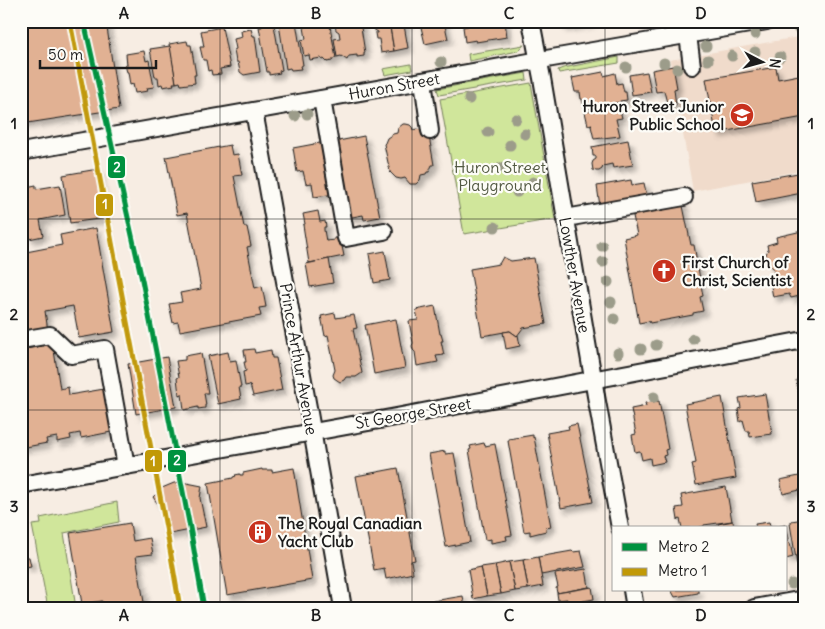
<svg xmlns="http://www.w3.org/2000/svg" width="825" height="629" font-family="Delius,sans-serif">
<defs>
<filter id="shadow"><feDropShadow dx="4.5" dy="4.5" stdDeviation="2.5" flood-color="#0004"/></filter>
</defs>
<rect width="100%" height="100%" fill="#f7ede3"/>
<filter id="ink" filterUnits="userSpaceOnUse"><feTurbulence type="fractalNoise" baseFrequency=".02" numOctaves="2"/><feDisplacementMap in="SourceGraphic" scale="10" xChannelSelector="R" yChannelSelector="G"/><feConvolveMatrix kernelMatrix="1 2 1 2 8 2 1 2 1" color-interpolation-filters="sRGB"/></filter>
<g filter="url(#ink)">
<polygon fill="#f0dbcb" points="804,36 804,170 693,191 670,60"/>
<g fill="#d0e69b" stroke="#76815c">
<polygon points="524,45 518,51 469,61 468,54"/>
<polygon points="619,57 619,63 559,73 558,70 563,68"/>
<polygon points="411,64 412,70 385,75 383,69"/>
<polygon points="526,73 527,80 439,95 437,89"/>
<polygon points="531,83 555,219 464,234 440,99"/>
<polygon points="117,502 119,522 64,533 76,608 48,608 32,525 41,524 40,518"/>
</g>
<g fill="#e1b193" stroke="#1c1c1c" filter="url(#shadow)">
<polygon points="53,21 106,21 119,109 21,124 21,27"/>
<polygon points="261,21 272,21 272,25 274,25 282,70 279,71 280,73 269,75 269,72 267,72 259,27 262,27"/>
<polygon points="280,21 296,22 303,65 300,66 301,69 291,70 290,68 286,69 279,24 280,24"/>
<polygon points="303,21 329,21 336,58 334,58 332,61 327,62 324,59 322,60 321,58 310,60 309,55 304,56 301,40 306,39"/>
<polygon points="338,21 360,21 365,53 364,53 364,56 357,57 357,55 349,56 347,60 341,56 337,57 334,39 340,38 339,32 336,30 335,25"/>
<polygon points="372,21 389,21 394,51 381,53 379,39 376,39 375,33 378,33 378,32 373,29"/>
<polygon points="389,21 407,21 407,24 404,25 408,48 394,51"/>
<polygon points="418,21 444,21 448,39 425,44 421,27 419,25"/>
<polygon points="467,21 505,21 507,37 476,42 476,40 465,42 463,27 468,26"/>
<polygon points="561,21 590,21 590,22 562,27"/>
<polygon points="222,27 230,67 220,69 221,74 212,75 211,70 208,71 206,60 203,60 200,47 204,47 201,31"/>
<polygon points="251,29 253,36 255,36 260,72 244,75 240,72 238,62 236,62 234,50 236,49 234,39 242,37 241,31"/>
<polygon points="187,41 188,45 191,45 196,75 194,75 195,83 181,85 180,82 176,83 169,44"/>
<polygon points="170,46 176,83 173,83 174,85 163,87 162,84 159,85 158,77 155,77 150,49"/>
<polygon points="144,51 146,61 149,60 154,87 147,88 148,91 135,93 133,84 130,85 128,72 127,72 125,65 127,65 126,54"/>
<polygon points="673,66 677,88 674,89 676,106 668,107 664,91 656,92 652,70"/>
<polygon points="776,67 778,79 804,74 804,117 716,133 706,79"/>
<polygon points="603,72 604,76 615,73 617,84 622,83 624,92 626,92 627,100 620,101 620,102 586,109 585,107 584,107 582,99 581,99 580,92 575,92 572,78"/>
<polygon points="647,72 651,92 632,95 629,75"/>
<polygon points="619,106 622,118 616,119 620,136 594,139 591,126 592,125 592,124 588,125 585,112"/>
<polygon points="403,124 406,124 410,125 412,127 413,130 417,129 424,131 429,136 434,165 432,165 429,172 427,172 426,174 421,175 420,180 416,184 410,184 405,178 401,179 396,178 390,172 384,144 385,143 387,138 393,134 397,133 398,128"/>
<polygon points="364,136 380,217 364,220 363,215 347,218 333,142"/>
<polygon points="628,140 633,165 613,168 612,164 603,166 602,169 599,171 596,171 593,170 592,164 593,161 596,159 596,156 593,156 592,147"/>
<polygon points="325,142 335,194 314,197 312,183 306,184 303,171 297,172 293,148"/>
<polygon points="230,145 232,155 238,154 242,175 234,176 244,227 247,227 251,246 247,247 255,288 262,286 266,307 259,308 261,316 180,331 178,322 173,323 169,304 182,302 180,293 201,289 187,213 177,215 166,157"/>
<polygon points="98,169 105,218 70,223 63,175"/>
<polygon points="798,173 802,193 756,202 752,181"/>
<polygon points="631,180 632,185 644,183 647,197 600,206 597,186"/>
<polygon points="36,185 36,189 60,185 65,215 40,220 43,236 29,239 28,231 21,232 21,188"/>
<polygon points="682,201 691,245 694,245 703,296 700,297 703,311 693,313 693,315 650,323 649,321 639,323 624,238 637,235 632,211"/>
<polygon points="318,211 320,222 325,221 326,227 324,227 324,230 326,241 334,240 334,238 340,237 344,256 309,263 303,225 305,224 303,214"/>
<polygon points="96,228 114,332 79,338 73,306 45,311 48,331 21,335 21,253 62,245 60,235"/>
<polygon points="802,231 804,242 804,280 803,280 804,295 791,298 789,294 773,297 769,276 775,276 773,268 767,263 766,254 768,250 767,245 777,242 776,237"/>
<polygon points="385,251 390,280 374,283 369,254"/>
<polygon points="503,257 511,261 534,258 546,324 523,328 517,336 510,331 482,336 470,269 499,264"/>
<polygon points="329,259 333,283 310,287 306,264"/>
<polygon points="435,306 440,334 441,334 443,341 441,341 444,355 436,356 438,362 417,366 415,352 413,350 412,346 413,343 409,321 418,320 416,310"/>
<polygon points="335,313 336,318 354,315 357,328 353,329 362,373 356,377 346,377 344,380 340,382 334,378 333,375 335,370 328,335 325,336 321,316"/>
<polygon points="396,319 405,368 374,374 365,325"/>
<polygon points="510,331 517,336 518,335 520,346 506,349 503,332"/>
<polygon points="53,344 60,389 68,387 69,395 104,389 111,432 81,438 80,433 70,435 71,439 57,442 57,437 46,439 47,443 21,448 21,350"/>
<polygon points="254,349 255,353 271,350 272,358 276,358 282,390 253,396 250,385 245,386 243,372 246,371 244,362 246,362 244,350"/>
<polygon points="228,352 230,361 236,360 241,387 239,387 241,399 218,404 208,356"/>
<polygon points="201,353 208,393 204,393 206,405 205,405 205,408 198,409 198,407 184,410 182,394 179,395 177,378 179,377 176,361 185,360 185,356"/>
<polygon points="167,357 176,407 136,414 128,364"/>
<polygon points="804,378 804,403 801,404 796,380"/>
<polygon points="765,394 772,434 750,437 749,431 746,431 743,420 740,422 738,409 741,408 739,398"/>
<polygon points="722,397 736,478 696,485 692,464 696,463 685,404"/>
<polygon points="659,401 668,449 665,450 666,455 663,456 665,462 651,465 650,458 642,460 640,451 635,452 632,435 636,434 631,409 646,406 645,403"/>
<polygon points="577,424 593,502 561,508 547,433 569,429 568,426"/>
<polygon points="533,435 533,438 534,437 551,527 546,528 546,531 530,535 530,531 524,532 508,441 509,441 509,439"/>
<polygon points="484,443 485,446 495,444 512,535 506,536 507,540 491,543 491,539 485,540 469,450 471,449 470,446"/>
<polygon points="445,451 445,454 454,453 470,542 446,547 429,454"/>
<polygon points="294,468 312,580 227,595 208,483 233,478 233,477 236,476 235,475 240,474 240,475 243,475 243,473 262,469 262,470 272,470 272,472"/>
<polygon points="398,468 415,560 411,561 413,573 386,579 384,568 374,570 356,476"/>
<polygon points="804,475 804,489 783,494 780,480"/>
<polygon points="182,482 202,486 200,498 206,527 165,535 159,506 153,497 162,488 174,483"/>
<polygon points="726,487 732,521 704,525 704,526 697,528 682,528 680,519 678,520 676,508 683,507 681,495"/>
<polygon points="804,519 804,571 802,572 800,564 797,565 790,524 791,524 791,521"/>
<polygon points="733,521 734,528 699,528 719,526 718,524"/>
<polygon points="769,522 771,528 756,528 755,524"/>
<polygon points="130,523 133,541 150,538 153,554 136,556 145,608 103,608 102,601 82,604 70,533"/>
<polygon points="785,525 785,527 787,527 789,539 788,539 789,543 790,543 793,557 786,559 786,528 773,528"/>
<polygon points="572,551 573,552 581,551 585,567 541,575 538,557"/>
<polygon points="25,557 29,557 31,566 26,567"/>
<polygon points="538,557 543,586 528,589 523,560"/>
<polygon points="523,560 528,589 515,591 509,562"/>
<polygon points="509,562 515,591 501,594 495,565"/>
<polygon points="495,565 501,594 487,596 481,567"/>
<polygon points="481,567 487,596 473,599 468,570"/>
<polygon points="586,569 589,587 557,593 556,588 558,587 555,574"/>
<polygon points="592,587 594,599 583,601 584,603 568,606 567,599 558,600 557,593"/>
<polygon points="671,590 698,590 698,593 675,597"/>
<polygon points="463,596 465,608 391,608"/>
</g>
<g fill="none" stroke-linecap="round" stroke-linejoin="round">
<g stroke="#1c1c1c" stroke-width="20">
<g id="minor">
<polyline points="531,21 542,78 596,396 620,528"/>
<polyline points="688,35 692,66"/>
<polyline points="423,81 430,131"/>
<polyline points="322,99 346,238 384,231"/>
<polyline points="254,111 309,413 343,608"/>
<polyline points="21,152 529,62 767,21"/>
<polyline points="566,218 684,197"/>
<polyline points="21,340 50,335 71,355 105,349 126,466"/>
<polyline points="21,485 396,417 804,340"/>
<polyline points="632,590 635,608"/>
<polyline points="754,608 804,599"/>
</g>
</g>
<use href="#minor" stroke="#fdfcf7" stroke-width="16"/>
<g stroke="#fdfcf7" stroke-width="9">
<polyline id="metro-1" points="84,21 142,280 191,533 204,608"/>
</g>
<g stroke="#fdfcf7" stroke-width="9">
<polyline id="metro-2" points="70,21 168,538 180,608"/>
</g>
<use href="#metro-1" stroke="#00923f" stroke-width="5"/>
<use href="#metro-2" stroke="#c19907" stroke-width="5"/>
</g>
<g fill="#9c9c8a">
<circle cx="798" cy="28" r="5.5"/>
<circle cx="755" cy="34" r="5.5"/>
<circle cx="706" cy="46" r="5.5"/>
<circle cx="755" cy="52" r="5.5"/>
<circle cx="732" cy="56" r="5.5"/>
<circle cx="780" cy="57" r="5.5"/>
<circle cx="708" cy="60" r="5.5"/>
<circle cx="441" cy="62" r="5.5"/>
<circle cx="664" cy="63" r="5.5"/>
<circle cx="626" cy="67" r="5.5"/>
<circle cx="677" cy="69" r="5.5"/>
<circle cx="469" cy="99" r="5.5"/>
<circle cx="307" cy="114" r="5.5"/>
<circle cx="295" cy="116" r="5.5"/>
<circle cx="516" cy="119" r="5.5"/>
<circle cx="488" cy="132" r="5.5"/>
<circle cx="525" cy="134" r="5.5"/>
<circle cx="510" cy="145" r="5.5"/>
<circle cx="501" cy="168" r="5.5"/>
<circle cx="533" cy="182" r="5.5"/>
<circle cx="517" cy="192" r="5.5"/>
<circle cx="495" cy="227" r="5.5"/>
<circle cx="602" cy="246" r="5.5"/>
<circle cx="603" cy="262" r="5.5"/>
<circle cx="608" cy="282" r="5.5"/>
<circle cx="611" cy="302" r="5.5"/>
<circle cx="614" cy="319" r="5.5"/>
<circle cx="693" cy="339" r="5.5"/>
<circle cx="656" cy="345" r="5.5"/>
<circle cx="641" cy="349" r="5.5"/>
<circle cx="618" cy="353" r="5.5"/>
<circle cx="654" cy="397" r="5.5"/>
<circle cx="792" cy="584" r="5.5"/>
</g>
</g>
<path fill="none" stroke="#1c1c1c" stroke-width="1" stroke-opacity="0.55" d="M220,21V608M412,21V608M605,21V608M21,219H804M21,410H804"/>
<defs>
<g id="school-disc" transform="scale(1.25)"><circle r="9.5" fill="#c8321e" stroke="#fdfcf7"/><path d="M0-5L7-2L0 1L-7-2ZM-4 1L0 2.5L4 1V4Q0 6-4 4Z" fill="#fff"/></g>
<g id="church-disc" transform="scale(1.25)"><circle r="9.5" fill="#c8321e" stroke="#fdfcf7"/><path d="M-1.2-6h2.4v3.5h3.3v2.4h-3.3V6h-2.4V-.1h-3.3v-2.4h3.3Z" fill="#fff"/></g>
<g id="building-disc" transform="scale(1.25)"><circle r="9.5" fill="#c8321e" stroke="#fdfcf7"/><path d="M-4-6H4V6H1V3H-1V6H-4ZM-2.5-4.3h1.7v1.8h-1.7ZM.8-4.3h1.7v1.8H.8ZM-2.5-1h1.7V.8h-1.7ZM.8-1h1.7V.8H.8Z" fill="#fff"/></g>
</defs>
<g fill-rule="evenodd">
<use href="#school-disc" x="742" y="115"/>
<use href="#church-disc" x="664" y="271"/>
<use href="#building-disc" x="260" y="532"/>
</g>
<g text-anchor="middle" stroke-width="4.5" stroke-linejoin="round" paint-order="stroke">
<g font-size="16" fill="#1c1c1c" stroke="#fdfcf7">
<text transform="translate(394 86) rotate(-10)" y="6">Huron Street</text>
<text transform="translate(575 275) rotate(80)" y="6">Lowther Avenue</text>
<text transform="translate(299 359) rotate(80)" y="6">Prince Arthur Avenue</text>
<text transform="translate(413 413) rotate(-10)" y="6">St George Street</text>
</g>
<g font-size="16" font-weight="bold" fill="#1c1c1c" stroke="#fdfcf7" text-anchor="start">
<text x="724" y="112" text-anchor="end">Huron Street Junior<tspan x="724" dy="18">Public School</tspan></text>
<text x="682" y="268">First Church of<tspan x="682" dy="18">Christ, Scientist</tspan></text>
<text x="278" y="529">The Royal Canadian<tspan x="278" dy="18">Yacht Club</tspan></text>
</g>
<g font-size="16" fill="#525942" stroke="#fdfcf7">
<text x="500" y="173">Huron Street<tspan x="500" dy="18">Playground</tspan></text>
</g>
</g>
<g stroke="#fdfcf7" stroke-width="2">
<rect x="107" y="155" width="19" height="24" rx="5" fill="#00923f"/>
<rect x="95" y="193" width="19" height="24" rx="5" fill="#c19907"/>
<rect x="167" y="449" width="20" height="24" rx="5" fill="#00923f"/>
<rect x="144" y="449" width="19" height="24" rx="5" fill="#c19907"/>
</g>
<g font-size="14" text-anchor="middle" font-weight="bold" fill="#fff">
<text x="117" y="172">2</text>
<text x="105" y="209">1</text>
<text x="177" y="465">2</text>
<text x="153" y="466">1</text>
</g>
<rect width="825" height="629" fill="none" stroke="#fdfcf7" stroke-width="55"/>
<rect x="612" y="526" width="175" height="65" fill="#fdfcf7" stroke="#a3a29f"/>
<rect x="622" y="543" width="25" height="8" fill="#00923f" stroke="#a3a29f"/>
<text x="658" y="552" font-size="15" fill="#1c1c1c">Metro 2</text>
<rect x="622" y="568" width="25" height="8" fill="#c19907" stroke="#a3a29f"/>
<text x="658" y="576" font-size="15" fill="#1c1c1c">Metro 1</text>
<g transform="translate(762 62) rotate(96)" stroke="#fdfcf7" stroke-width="4" paint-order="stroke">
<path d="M0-4L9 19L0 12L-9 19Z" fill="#1c1c1c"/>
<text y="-8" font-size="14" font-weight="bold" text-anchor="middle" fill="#1c1c1c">N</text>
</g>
<path d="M40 60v8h116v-8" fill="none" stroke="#1c1c1c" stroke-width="2.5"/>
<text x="48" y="60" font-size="15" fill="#1c1c1c" stroke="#fdfcf7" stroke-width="4" paint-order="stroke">50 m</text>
<rect x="28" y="28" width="770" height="574" fill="none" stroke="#1c1c1c" stroke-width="2"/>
<g font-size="16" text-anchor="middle" font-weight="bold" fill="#1c1c1c">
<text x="124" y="19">A</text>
<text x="316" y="19">B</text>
<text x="509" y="19">C</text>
<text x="701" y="19">D</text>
<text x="14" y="129">1</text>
<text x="811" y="129">1</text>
<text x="14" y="320">2</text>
<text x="811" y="320">2</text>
<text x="14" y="512">3</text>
<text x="811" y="512">3</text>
<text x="124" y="621">A</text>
<text x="316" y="621">B</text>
<text x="509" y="621">C</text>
<text x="701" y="621">D</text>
</g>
</svg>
